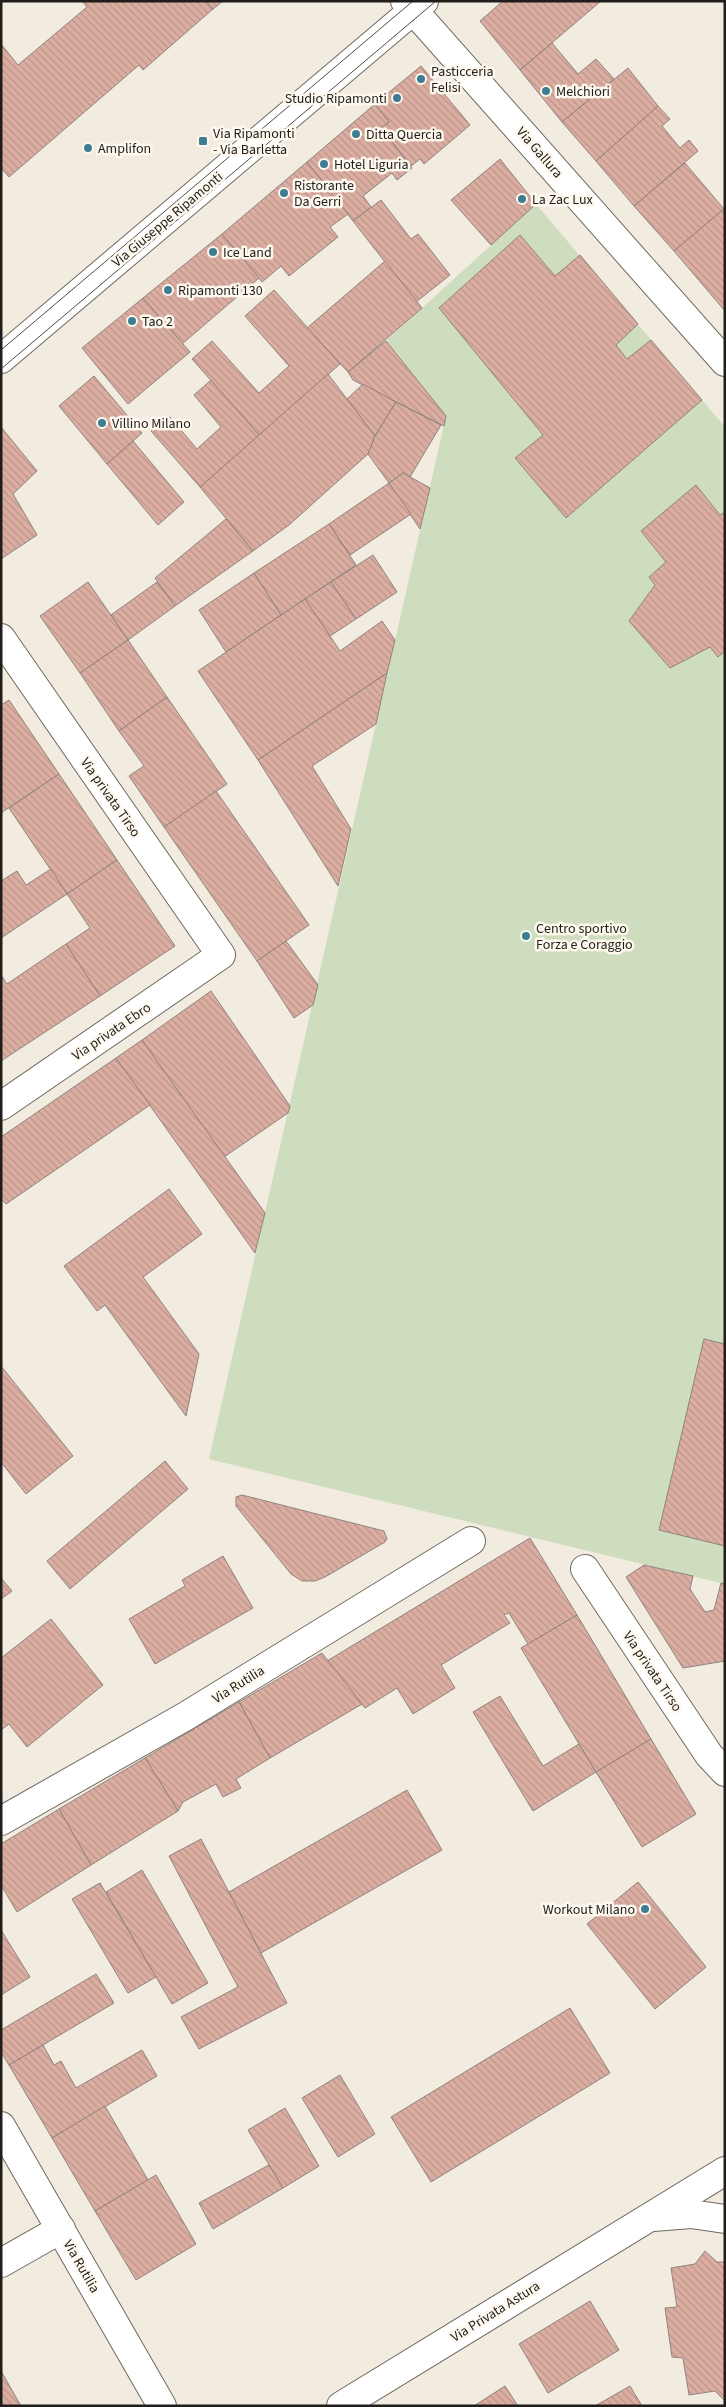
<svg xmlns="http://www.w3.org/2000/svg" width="726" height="2407" font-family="'Source Sans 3',sans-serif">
<defs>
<pattern id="building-back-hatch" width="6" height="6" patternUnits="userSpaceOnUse" patternTransform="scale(1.25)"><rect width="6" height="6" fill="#dcaea1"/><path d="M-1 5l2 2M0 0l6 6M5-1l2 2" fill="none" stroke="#bc958a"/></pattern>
</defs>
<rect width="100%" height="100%" fill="#f2ebe0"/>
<polygon fill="#ceddbd" points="536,204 725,427 725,1584 209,1459 446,416 386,341"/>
<g fill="url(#building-back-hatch)" stroke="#90837f">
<polygon points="82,1 206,1 213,9 143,70 139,65 9,177 1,168 1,44 18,65 87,7"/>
<polygon points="206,1 223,1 213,9"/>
<polygon points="503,1 601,1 520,70 480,21"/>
<polygon points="552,43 578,74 596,59 614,79 562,122 520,70"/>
<polygon points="421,66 470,125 424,164 420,159 411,166 381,128 389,122 375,104"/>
<polygon points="628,68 658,106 596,161 562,122"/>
<polygon points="375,104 389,122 381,128 412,168 397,180 392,173 363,196 371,207 353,221 307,162"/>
<polygon points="658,106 670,119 662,126 680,148 689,140 698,151 634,206 596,161"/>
<polygon points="500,159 536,204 491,245 451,200"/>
<polygon points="307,162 348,214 330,227 338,237 289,276 281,266 262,282 222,234"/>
<polygon points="685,163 724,209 674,251 634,206"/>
<polygon points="381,200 411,239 418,234 450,275 416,302 353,221"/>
<polygon points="725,208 725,311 674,251"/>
<polygon points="222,234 259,278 182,344 143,298"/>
<polygon points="520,235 555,276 580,255 638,324 616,345 627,359 651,340 702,400 566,518 515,458 543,435 439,308"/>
<polygon points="385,261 422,308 348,372 307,328"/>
<polygon points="274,290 340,364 259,435 192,359 212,341 259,393 289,366 245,316"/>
<polygon points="143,298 190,352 128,404 82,348"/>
<polygon points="386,341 446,416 444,426 353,380 348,372"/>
<polygon points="328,374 375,436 368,454 289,525 253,551 200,487"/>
<polygon points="94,376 142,433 107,464 59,406"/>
<polygon points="211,380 259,435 200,487 151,431 169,416 197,449 221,427 194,395"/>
<polygon points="363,384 396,402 375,436 347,399"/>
<polygon points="396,402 441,425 410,477 403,473 389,483 368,454 375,436"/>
<polygon points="1,427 37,471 13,494 37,535 1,559"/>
<polygon points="133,441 184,502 158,525 107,464"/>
<polygon points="403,473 430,488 420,529 389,483"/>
<polygon points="389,483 411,514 350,555 329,524"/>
<polygon points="696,485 720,515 725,512 725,651 718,657 710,647 670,668 629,621 655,585 649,577 666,562 641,531"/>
<polygon points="226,519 253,551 175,606 155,578"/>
<polygon points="329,524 356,565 281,615 254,573"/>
<polygon points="373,555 397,592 356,619 331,582"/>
<polygon points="254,573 281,615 226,652 199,610"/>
<polygon points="88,582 128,640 80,673 40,616"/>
<polygon points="157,582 175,606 128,640 111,615"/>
<polygon points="331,582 356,619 330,636 305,599"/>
<polygon points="305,599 340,651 382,621 395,640 387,673 258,760 198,671"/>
<polygon points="128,640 167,697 119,731 80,673"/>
<polygon points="387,673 376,724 312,766 351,829 338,886 258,760"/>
<polygon points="167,697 227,784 164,827 129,776 144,766 119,731"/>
<polygon points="9,700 59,774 1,813 1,705"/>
<polygon points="59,774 117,860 67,894 9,808"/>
<polygon points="216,791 309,925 257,961 164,827"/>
<polygon points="117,860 175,946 100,996 66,944 90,928 67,894"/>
<polygon points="51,869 67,894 1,938 1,881 17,871 26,885"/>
<polygon points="286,941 318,985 313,1005 294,1018 257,961"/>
<polygon points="66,944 100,996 1,1061 1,975 7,984"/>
<polygon points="211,991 290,1106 288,1113 224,1157 142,1040"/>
<polygon points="142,1040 265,1213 255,1253 116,1058"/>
<polygon points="116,1058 150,1105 6,1204 1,1199 1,1137"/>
<polygon points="169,1189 202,1234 143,1277 199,1354 186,1416 105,1305 97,1311 64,1266"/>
<polygon points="704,1339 725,1344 725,1546 659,1530"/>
<polygon points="1,1366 73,1456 26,1494 1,1462"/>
<polygon points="165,1461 188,1489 70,1589 47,1561"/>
<polygon points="242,1495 384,1531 387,1539 385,1542 325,1577 315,1581 302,1581 291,1574 236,1506 236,1497"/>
<polygon points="530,1538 577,1615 528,1644 509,1613 504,1615 510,1623 441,1665 455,1688 413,1714 397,1688 365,1708 327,1661"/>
<polygon points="223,1556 253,1608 155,1664 129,1619 185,1586 182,1580"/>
<polygon points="644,1565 693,1576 690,1589 705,1612 714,1610 721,1583 725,1584 725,1661 683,1668 626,1577"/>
<polygon points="1,1578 12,1591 1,1599"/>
<polygon points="577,1615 651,1739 596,1772 521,1648"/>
<polygon points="51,1619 103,1685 27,1747 9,1724 1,1730 1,1658"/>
<polygon points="322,1653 362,1704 270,1758 239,1702"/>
<polygon points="500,1696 543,1766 579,1744 596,1772 533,1811 473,1712"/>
<polygon points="239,1702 270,1758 236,1779 241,1788 223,1797 216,1784 183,1802 178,1811 145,1758"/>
<polygon points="651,1739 696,1814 642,1847 596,1772"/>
<polygon points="145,1758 178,1811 91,1865 59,1809"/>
<polygon points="407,1790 442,1850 261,1953 229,1892"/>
<polygon points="59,1809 91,1865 17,1912 1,1885 1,1844"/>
<polygon points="201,1839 287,2003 199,2049 181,2017 238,1987 169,1856"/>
<polygon points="142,1870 208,1983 172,2004 106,1892"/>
<polygon points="638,1882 706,1967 655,2009 587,1924"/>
<polygon points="100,1883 156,1977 128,1993 72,1899"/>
<polygon points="1,1930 30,1977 1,1995"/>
<polygon points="96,1974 114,2003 9,2065 1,2052 1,2030"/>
<polygon points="570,2008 610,2073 431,2182 391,2117"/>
<polygon points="43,2045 54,2065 61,2061 76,2088 142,2050 157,2076 52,2138 9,2065"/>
<polygon points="340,2075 375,2134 338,2157 302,2098"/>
<polygon points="105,2106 148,2180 95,2211 52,2138"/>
<polygon points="285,2108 319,2166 283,2188 248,2130"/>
<polygon points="269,2165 283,2188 213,2229 199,2203"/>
<polygon points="156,2175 196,2244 136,2280 95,2211"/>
<polygon points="705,2251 717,2262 725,2262 725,2401 715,2391 689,2395 683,2358 672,2357 665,2308 677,2307 671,2268 695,2264"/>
<polygon points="590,2301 619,2350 548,2393 519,2344"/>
<polygon points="1,2371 21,2406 1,2406"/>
<polygon points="505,2386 518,2406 474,2406"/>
<polygon points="630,2386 642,2406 595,2406"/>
</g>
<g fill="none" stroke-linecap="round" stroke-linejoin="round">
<g stroke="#6f695f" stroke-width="30">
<g id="minor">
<polyline points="405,1 725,362"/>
<polyline points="1,359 424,1"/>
<polyline points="1,638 221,955 1,1106"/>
<polyline points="585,1569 709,1755 725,1772"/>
<polyline points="1,1821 186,1716 471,1541"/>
<polyline points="1,2126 162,2406"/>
<polyline points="653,2217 691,2214 725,2219"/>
<polyline points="1,2263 61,2229"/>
<polyline points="341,2406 725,2171"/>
</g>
</g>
<use href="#minor" stroke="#fff" stroke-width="28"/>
<g stroke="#4f4c46" stroke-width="1">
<polyline points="1,350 413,1"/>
<polyline points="1,369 436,1"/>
</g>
</g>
<g fill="#3d7d91" stroke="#fef8ef" stroke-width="2">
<circle cx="421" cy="79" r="5"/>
<circle cx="546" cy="91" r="5"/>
<circle cx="397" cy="98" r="5"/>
<circle cx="356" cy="134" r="5"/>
<rect x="198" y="136" width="10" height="10" rx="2.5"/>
<circle cx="88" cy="148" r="5"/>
<circle cx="324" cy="164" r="5"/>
<circle cx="284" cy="193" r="5"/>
<circle cx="522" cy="199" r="5"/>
<circle cx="213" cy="252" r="5"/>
<circle cx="168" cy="290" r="5"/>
<circle cx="132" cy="321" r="5"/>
<circle cx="102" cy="423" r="5"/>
<circle cx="526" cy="936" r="5"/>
<circle cx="645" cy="1909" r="5"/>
</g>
<g text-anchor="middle" stroke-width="5" stroke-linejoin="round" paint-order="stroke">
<g font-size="14" fill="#201e1a" stroke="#fef8ef" text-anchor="start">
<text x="431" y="76">Pasticceria<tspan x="431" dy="16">Felisi</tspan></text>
<text x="556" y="96">Melchiori</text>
<text x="387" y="103" text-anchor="end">Studio Ripamonti</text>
<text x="213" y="138">Via Ripamonti<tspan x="213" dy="16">- Via Barletta</tspan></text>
<text x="366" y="139">Ditta Quercia</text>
<text x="98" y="153">Amplifon</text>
<text x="334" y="169">Hotel Liguria</text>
<text x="294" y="190">Ristorante<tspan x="294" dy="16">Da Gerri</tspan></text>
<text x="532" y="204">La Zac Lux</text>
<text x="223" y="257">Ice Land</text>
<text x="178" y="295">Ripamonti 130</text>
<text x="142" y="326">Tao 2</text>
<text x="112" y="428">Villino Milano</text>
<text x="536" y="933">Centro sportivo<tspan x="536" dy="16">Forza e Coraggio</tspan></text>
<text x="635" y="1914" text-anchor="end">Workout Milano</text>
</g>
<g font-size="14" fill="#201e1a" stroke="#fef8ef">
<text transform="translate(540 152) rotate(49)" y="5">Via Gallura</text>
<text transform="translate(167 219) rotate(-40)" y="5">Via Giuseppe Ripamonti</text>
<text transform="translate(111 797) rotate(55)" y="5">Via privata Tirso</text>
<text transform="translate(111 1031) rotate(-34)" y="5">Via privata Ebro</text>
<text transform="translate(653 1671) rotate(56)" y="5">Via privata Tirso</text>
<text transform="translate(238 1684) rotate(-32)" y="5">Via Rutilia</text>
<text transform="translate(82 2266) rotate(60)" y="5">Via Rutilia</text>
<text transform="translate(495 2311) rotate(-32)" y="5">Via Privata Astura</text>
</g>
</g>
<rect width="726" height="2407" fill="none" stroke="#201e1a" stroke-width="5"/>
</svg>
